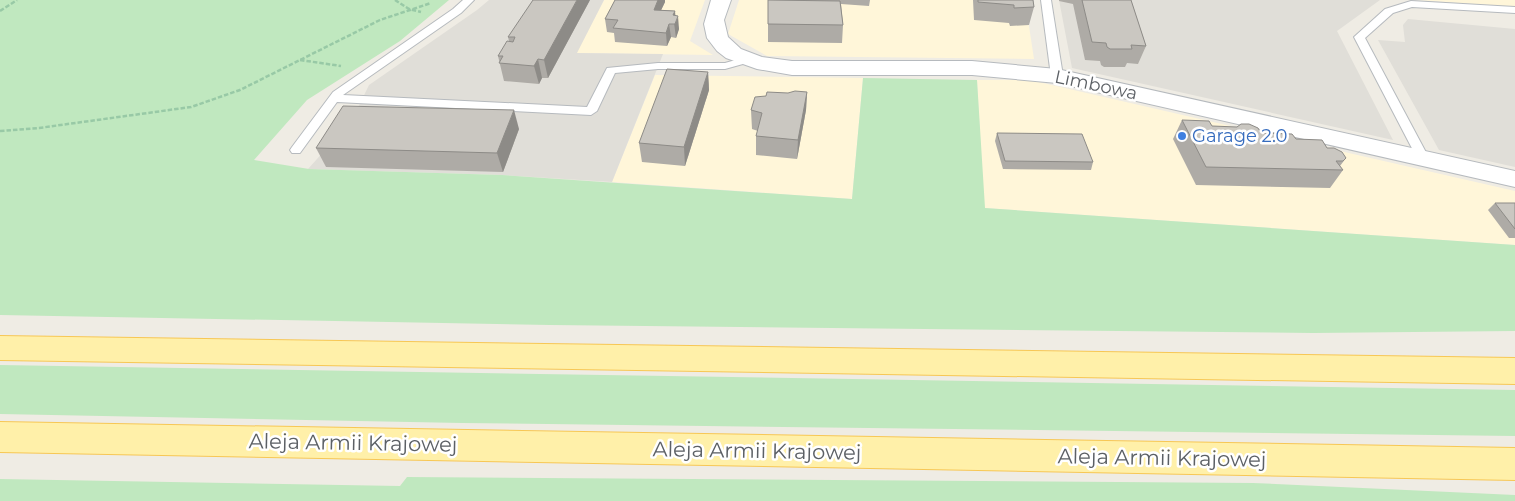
<svg xmlns="http://www.w3.org/2000/svg" width="1515" height="501" font-family="Montserrat,sans-serif">
<rect width="100%" height="100%" fill="#efece4"/>
<g fill="#fff6d9">
<polygon points="604,0 705,0 690,41 713,55 576,53"/>
<polygon points="739,0 1025,0 1034,59 767,56 728,34"/>
<polygon points="1418,0 1515,0 1515,7 1447,2"/>
<polygon points="655,75 863,78 852,199 612,182"/>
<polygon points="977,80 1030,80 1515,191 1515,245 984,208"/>
</g>
<g fill="#e0ded8">
<polygon points="489,0 604,0 577,53 663,54 612,182 502,175 308,169 352,120 369,85 477,10"/>
<polygon points="1059,0 1380,0 1337,31 1393,140 1072,68"/>
<polygon points="1408,19 1515,29 1515,167 1439,150 1378,40 1405,42 1403,25"/>
</g>
<g fill="#c0e8bf">
<polygon points="0,0 449,0 400,41 307,100 254,160 309,169 502,175 852,199 863,78 977,80 985,208 1515,245 1515,331 1313,333 550,325 0,315"/>
<polygon points="0,365 1515,390 1515,436 462,423 0,414"/>
<polygon points="407,477 1253,483 1515,495 1515,501 0,501 0,479 400,486"/>
</g>
<g fill="none" stroke-linecap="round" stroke-linejoin="round">
<g stroke="#b6babe" stroke-width="2">
<g id="lane">
<polygon points="463,0 474,0 461,13 343,95 587,107 607,68 658,63 725,63 746,57 751,60 750,62 725,69 658,69 615,73 597,111 591,115 337,102 300,153 292,153 290,150 292,147 333,92 453,9"/>
<polygon points="1041,0 1051,0 1063,76 1057,79 1051,76"/>
<polygon points="1411,1 1515,7 1515,13 1412,7 1393,13 1365,38 1429,158 1423,162 1417,158 1354,37 1385,9"/>
</g>
</g>
<g stroke="#b6babe" stroke-width="2">
<polygon id="street" points="711,0 731,0 724,20 728,37 741,49 762,57 792,61 972,61 1057,69 1515,171 1515,187 1057,83 972,75 792,75 757,69 726,58 717,51 707,38 704,24"/>
</g>
<g stroke="#f7c755" stroke-width="2">
<g id="primary">
<polygon points="0,336 1515,358 1515,384 0,360"/>
<polygon points="0,422 1515,448 1515,480 0,452"/>
</g>
</g>
<g stroke="#98c9a6" stroke-width="2.5" stroke-dasharray="4.5 2" stroke-linecap="butt">
<polyline points="395,0 409,9 421,12"/>
<polyline points="0,11 17,0"/>
<polyline points="300,60 341,66"/>
<polyline points="0,131 39,128 191,107 240,90 380,20 431,3"/>
</g>
<use href="#lane" fill="#fff" fill-rule="evenodd"/>
<use href="#street" fill="#fff" fill-rule="evenodd"/>
<use href="#primary" fill="#fff0a9" fill-rule="evenodd"/>
</g>
<g fill="#aeaba6">
<polygon points="590,0 548,78 542,78 539,84 504,81 498,56 509,41 508,37"/>
<polygon points="615,0 665,0 665,2 661,10 675,11 675,16 679,29 676,38 671,37 667,46 615,42 614,33 607,32 605,19"/>
<polygon points="768,0 870,0 869,6 841,4 843,25 842,43 768,42"/>
<polygon points="973,0 1033,0 1034,7 1029,25 1010,26 1009,23 974,20"/>
<polygon points="1059,0 1131,0 1146,46 1138,64 1127,63 1125,67 1104,67 1101,65 1100,61 1085,60 1073,4 1059,1"/>
<polygon points="708,72 709,90 685,166 642,162 639,143"/>
<polygon points="807,92 806,110 797,159 756,155 756,136 758,131 752,129 751,110 766,96"/>
<polygon points="1182,120 1212,126 1261,133 1296,139 1346,158 1340,166 1343,170 1330,188 1196,185 1173,139"/>
<polygon points="519,129 503,172 326,167 316,148"/>
<polygon points="997,133 1093,162 1091,170 1003,169 995,141"/>
<polygon points="1495,203 1515,203 1515,238 1509,238 1488,210"/>
</g>
<g fill="#8d8b87">
<polygon points="577,0 590,0 548,78 544,60"/>
<polygon points="658,0 665,0 665,2 655,23 654,10"/>
<polygon points="675,11 676,22 678,16 679,29 676,38 673,15"/>
<polygon points="669,24 671,37 667,46 666,33"/>
<polygon points="538,59 542,78 539,84 534,66"/>
<polygon points="708,72 709,90 685,166 684,147"/>
<polygon points="807,92 806,110 797,159 798,140"/>
<polygon points="514,110 519,129 503,172 497,153"/>
</g>
<g fill="#cac7c1" stroke="#8d8b87">
<polygon points="533,0 577,0 544,60 538,59 534,66 499,63 503,56 498,56 507,41 513,42 515,37 508,37"/>
<polygon points="615,0 658,0 654,10 675,11 673,15 678,16 675,24 669,24 666,33 613,28 618,20 605,19"/>
<polygon points="768,0 840,1 843,25 768,24"/>
<polygon points="978,0 1033,0 1034,7 1014,8 1014,5 978,2"/>
<polygon points="1082,0 1131,0 1146,46 1131,45 1132,49 1110,49 1107,47 1106,43 1092,42"/>
<polygon points="667,69 708,72 684,147 639,143"/>
<polygon points="795,91 807,92 798,140 756,136 762,113 751,110 755,97 766,96 767,92 788,93"/>
<polygon points="343,106 514,110 497,153 316,148"/>
<polygon points="1182,120 1209,121 1212,126 1237,127 1241,124 1249,124 1258,128 1261,133 1292,134 1296,139 1322,140 1327,148 1334,148 1342,152 1346,158 1343,161 1336,161 1343,170 1206,167"/>
<polygon points="997,133 1082,134 1093,162 1005,161"/>
<polygon points="1495,203 1515,203 1515,229"/>
</g>
<circle fill="#3f7fe0" stroke="#fff" stroke-width="2" cx="1182" cy="136" r="5"/>
<g text-anchor="middle" stroke-width="5" stroke-linejoin="round" paint-order="stroke">
<g font-size="18" fill="#5c6065" stroke="#fff">
<text transform="translate(1096 85) rotate(12)" y="6">Limbowa</text>
</g>
<g font-size="18" fill="#366cbe" stroke="#fff" text-anchor="start">
<text x="1192" y="142">Garage 2.0</text>
</g>
<g font-size="21" fill="#5c6065" stroke="#fff">
<text transform="translate(353 443) rotate(1)" y="7">Aleja Armii Krajowej</text>
<text transform="translate(757 451) rotate(1)" y="7">Aleja Armii Krajowej</text>
<text transform="translate(1162 458) rotate(1)" y="7">Aleja Armii Krajowej</text>
</g>
</g>
</svg>
